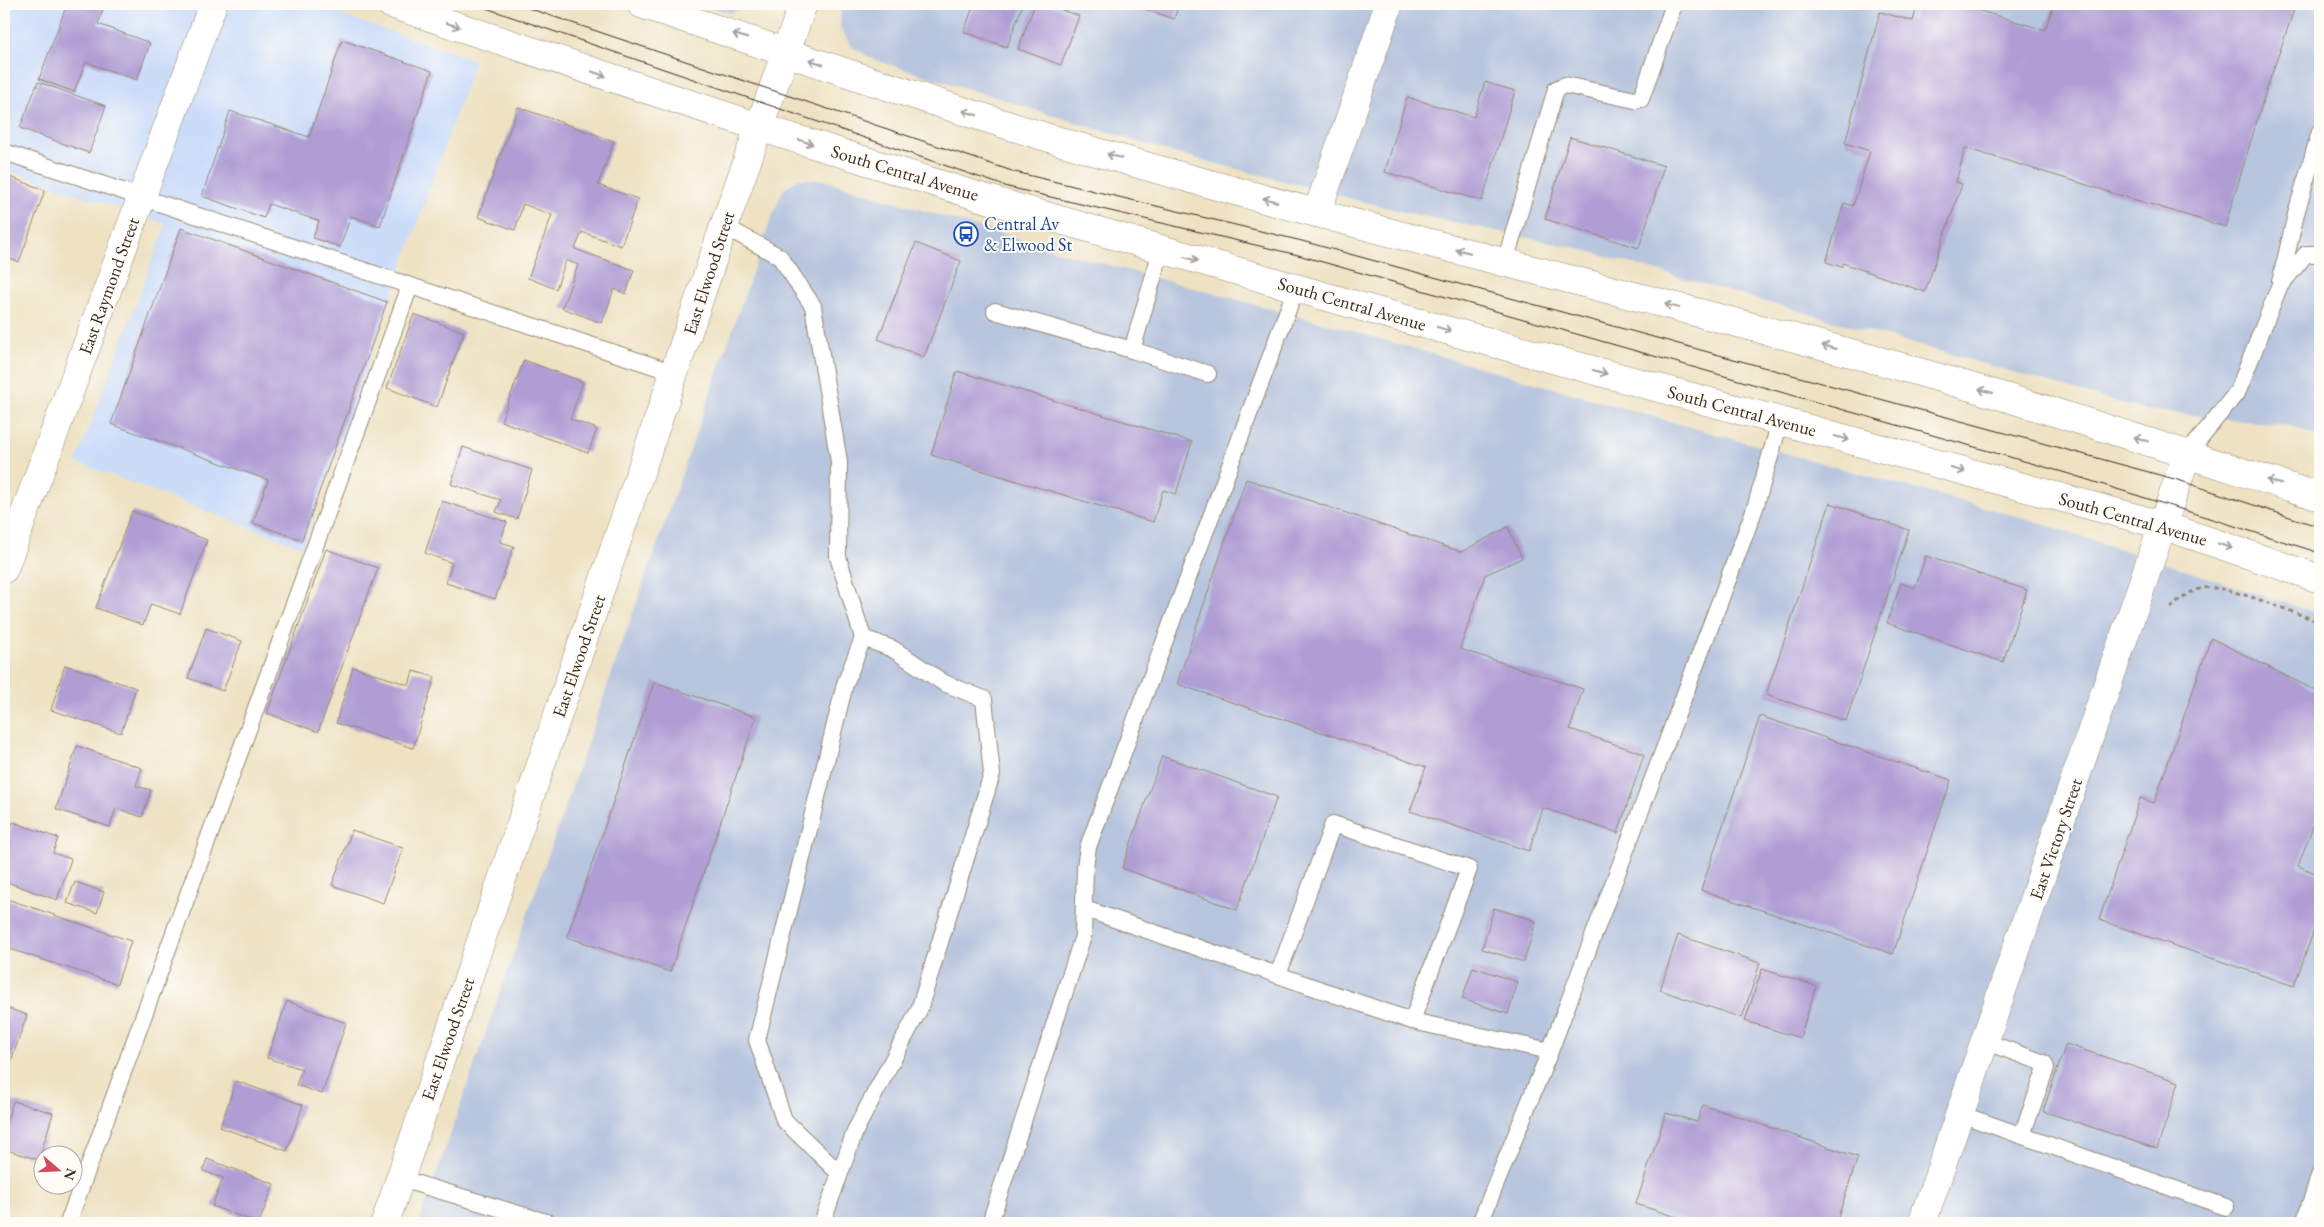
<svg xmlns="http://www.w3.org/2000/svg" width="2324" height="1227" font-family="'EB Garamond',serif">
<rect width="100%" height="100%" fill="#fdfcf7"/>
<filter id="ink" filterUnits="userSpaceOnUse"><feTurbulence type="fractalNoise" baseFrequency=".02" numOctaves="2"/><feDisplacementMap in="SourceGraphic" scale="10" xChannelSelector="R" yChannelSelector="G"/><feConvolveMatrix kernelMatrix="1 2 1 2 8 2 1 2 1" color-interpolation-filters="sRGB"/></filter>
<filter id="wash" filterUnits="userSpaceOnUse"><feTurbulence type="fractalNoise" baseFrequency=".0096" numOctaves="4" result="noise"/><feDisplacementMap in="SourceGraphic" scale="20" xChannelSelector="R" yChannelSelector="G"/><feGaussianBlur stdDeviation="1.12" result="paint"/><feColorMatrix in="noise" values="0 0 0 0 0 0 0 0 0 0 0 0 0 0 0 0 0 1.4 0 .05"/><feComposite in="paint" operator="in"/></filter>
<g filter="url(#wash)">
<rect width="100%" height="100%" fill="#eee2c3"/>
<polygon fill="#cbdcf9" points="4,4 308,4 475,60 303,547 76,462 166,224 4,169"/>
<g fill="#b7c5de">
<polygon points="703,4 759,4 730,13"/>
<polygon points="841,4 2320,4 2320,438 2290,426 2145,410 1577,248 1404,212 1171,152 875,60 852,47 840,27"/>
<polygon points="798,179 823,180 1060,252 1324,323 1711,433 2031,520 2320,614 2320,1223 419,1223 773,214 783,190"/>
</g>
<g id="blocks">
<g fill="#af9dd4">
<polygon points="67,4 105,4 98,24 150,43 137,80 86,62 74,92 39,79"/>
<polygon points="974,4 1023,4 1007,47 964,32"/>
<polygon points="1035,4 1045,4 1079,16 1061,65 1018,49"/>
<polygon points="1130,4 1179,4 1174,19"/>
<polygon points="1918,4 1957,4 2045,30 2054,4 2296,4 2265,94 2225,227 1965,148 1956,182 1962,184 1925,292 1843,263 1842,267 1826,262 1844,203 1853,206 1870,151 1845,143 1880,12 1913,21"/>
<polygon points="342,40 432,71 380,226 351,216 340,247 313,238 319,221 269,204 264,218 202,196 230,111 309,137"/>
<polygon points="38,82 106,106 89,153 20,128"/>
<polygon points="1485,82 1515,91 1482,201 1385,172 1407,97 1474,117"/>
<polygon points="518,107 614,141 598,185 638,199 621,246 582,232 575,249 634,270 626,294 614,289 602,323 562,308 578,265 566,260 556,289 528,278 552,215 523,204 515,230 478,217"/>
<polygon points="1570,137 1664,166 1639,248 1545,219"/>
<polygon points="4,175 45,190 19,262 4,256"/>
<polygon points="181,228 387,302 302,540 253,523 268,480 111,424"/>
<polygon points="916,243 961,261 924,357 878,339"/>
<polygon points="414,314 464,332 437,407 387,388"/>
<polygon points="524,360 583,382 570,419 597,429 588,453 501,421"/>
<polygon points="957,371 1192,442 1176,494 1163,490 1153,522 931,455"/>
<polygon points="463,447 532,470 517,519 496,512 501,500 451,484"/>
<polygon points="1246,479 1461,552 1508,527 1522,558 1485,575 1460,649 1583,689 1570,729 1644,754 1618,833 1543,808 1529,851 1410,811 1426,767 1177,684"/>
<polygon points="442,501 507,522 500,542 514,546 495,599 446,583 452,563 425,553"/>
<polygon points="1830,503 1909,530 1846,721 1766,695"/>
<polygon points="132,511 207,540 180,614 151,604 143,625 96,608"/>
<polygon points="326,549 378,568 318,732 267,713"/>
<polygon points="1926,556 2027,590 2003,662 1887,623 1901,583 1915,588"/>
<polygon points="206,628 242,641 223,691 188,678"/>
<polygon points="2211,638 2320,693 2320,807 2298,866 2320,875 2320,913 2294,986 2099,920 2140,798 2154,803"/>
<polygon points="65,665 136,688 121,733 51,710"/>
<polygon points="353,667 409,685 413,671 435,677 413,748 336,723"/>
<polygon points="654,682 756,717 670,972 567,937"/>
<polygon points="1760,716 1951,780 1893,954 1701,890"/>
<polygon points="77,746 142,768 136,786 151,790 142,817 116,808 110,827 56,809"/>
<polygon points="1162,756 1277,797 1237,910 1122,868"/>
<polygon points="13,822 58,838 53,853 71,859 57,900 4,881 4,849"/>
<polygon points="352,830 403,848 383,903 332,885"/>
<polygon points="75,882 104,892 97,913 67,903"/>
<polygon points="4,898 131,941 117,984 4,947"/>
<polygon points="1494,908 1536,921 1524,962 1482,949"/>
<polygon points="1678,935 1760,963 1742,1018 1660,990"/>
<polygon points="1473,967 1518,982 1508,1014 1462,999"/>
<polygon points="1762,969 1816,986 1800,1038 1745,1021"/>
<polygon points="287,1001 346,1023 322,1094 296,1085 302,1069 267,1058"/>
<polygon points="4,1007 27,1015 9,1067 4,1066"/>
<polygon points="2066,1044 2179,1082 2157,1149 2043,1111"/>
<polygon points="236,1081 303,1105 287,1151 220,1127"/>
<polygon points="13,1101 53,1113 39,1160 4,1149 4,1130"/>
<polygon points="1703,1105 1858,1157 1836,1223 1694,1223 1636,1204 1666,1113 1697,1122"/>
<polygon points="207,1159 274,1184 259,1223 212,1206 223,1178 203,1171"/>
</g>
</g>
</g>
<g filter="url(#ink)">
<use href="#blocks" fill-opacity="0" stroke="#948670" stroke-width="1"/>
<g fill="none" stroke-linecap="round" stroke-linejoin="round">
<g stroke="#948670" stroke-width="18">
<g id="service">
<polyline points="4,152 675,373"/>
<polyline points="724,226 780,257 813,306 839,462 838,557 863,638"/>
<polyline points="1161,251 1132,350 1208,374"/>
<polyline points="1505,262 1556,89 1565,85 1635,100 1641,99 1674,4"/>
<polyline points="2280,282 2297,210 2320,132"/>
<polyline points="995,311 1132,350"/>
<polyline points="2187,454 2238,391 2279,287 2306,254 2320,254"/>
<polyline points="1085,909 1412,1021 1550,1051 1480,1223"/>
<polyline points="1278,975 1333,824 1469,869 1412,1021"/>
<polyline points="1986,1042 2044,1063 2046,1068 2022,1135"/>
<polyline points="1550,1051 1755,508 1780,422"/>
<polyline points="1960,1114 2226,1207"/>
<polyline points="401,1179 549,1223"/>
<polyline points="68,1223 410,286"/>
<polyline points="822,1223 856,1129 919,1010 992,774 984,699 944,683 893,649 863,638 845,684 757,1040 784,1120 840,1174"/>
<polyline points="990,1223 1083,936 1085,867 1088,847 1296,288"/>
<polyline points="2304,1223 2320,1174"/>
</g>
</g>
<g stroke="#948670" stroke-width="29">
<g id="minor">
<polyline points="1317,213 1389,4"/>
<polyline points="4,569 213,4"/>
<polyline points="1922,1223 2187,454"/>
</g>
</g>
<g stroke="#948670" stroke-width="29">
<polyline id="tertiary" points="385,1223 724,226 803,4"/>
</g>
<g stroke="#948670" stroke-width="29">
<g id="secondary">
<polyline points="391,4 759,127 977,196 1376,311 2162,525 2320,579"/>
<path d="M641,4C781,50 919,99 1059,141C1323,219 1592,283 1858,355C2014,397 2167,448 2320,497"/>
</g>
</g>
<path stroke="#948670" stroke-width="3" stroke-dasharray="4 4" stroke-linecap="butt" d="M2171,608C2178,599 2191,591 2203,588C2223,583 2297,614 2320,622"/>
<use href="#service" stroke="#fff" stroke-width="16"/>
<use href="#minor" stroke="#fff" stroke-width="28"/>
<use href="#tertiary" stroke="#fff" stroke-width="28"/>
<use href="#secondary" stroke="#fff" stroke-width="28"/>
<g stroke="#3b2a1e" stroke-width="1">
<polyline points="474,4 1008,187 1298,255 2066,473 2320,553"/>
<polyline points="516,4 1015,172 1302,241 1869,396 2178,480 2320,527"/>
</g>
</g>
<defs><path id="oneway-shaft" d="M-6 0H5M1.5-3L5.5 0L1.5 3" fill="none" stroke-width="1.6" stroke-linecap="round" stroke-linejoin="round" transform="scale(1.25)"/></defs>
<g stroke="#a79f9a">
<use href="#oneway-shaft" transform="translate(453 25) rotate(18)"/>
<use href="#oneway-shaft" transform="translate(740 36) rotate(-162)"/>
<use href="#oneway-shaft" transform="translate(816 62) rotate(-161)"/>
<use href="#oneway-shaft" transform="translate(599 74) rotate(19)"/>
<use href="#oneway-shaft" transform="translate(970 113) rotate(-163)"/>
<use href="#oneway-shaft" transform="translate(806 142) rotate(18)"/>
<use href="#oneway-shaft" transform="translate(1114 156) rotate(-164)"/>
<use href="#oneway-shaft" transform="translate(1270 200) rotate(-164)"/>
<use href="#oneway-shaft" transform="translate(1463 251) rotate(-166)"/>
<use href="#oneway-shaft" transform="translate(1191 259) rotate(16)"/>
<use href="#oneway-shaft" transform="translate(1672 306) rotate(-165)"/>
<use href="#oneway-shaft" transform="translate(1444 329) rotate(15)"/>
<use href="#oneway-shaft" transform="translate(1829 347) rotate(-165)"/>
<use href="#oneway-shaft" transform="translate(1600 372) rotate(15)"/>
<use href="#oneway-shaft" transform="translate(1986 391) rotate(-164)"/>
<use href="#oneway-shaft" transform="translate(1842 438) rotate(15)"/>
<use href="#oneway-shaft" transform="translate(2141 439) rotate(-162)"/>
<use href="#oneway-shaft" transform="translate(1958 470) rotate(15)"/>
<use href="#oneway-shaft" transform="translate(2274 482) rotate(-163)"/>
<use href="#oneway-shaft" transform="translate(2225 546) rotate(19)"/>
</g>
</g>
<defs>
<g id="bus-ring" transform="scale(1.25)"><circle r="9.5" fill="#fdfcf7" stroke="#1a4fb4" stroke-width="1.5"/><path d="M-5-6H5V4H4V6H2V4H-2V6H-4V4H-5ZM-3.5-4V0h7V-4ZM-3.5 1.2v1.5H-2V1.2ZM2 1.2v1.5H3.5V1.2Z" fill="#1a4fb4"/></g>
</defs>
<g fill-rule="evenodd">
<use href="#bus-ring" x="966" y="234"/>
</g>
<g text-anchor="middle" stroke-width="4" stroke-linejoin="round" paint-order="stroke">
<g font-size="18" fill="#3b2a1e" stroke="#fdfcf7">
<text transform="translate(905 173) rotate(17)" y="6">South Central Avenue</text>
<text transform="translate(709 273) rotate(-72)" y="6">East Elwood Street</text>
<text transform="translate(109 286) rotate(-70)" y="6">East Raymond Street</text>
<text transform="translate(1352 304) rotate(16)" y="6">South Central Avenue</text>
<text transform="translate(1742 411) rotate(15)" y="6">South Central Avenue</text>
<text transform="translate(2133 519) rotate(16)" y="6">South Central Avenue</text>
<text transform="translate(579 656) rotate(-71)" y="6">East Elwood Street</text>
<text transform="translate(2056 839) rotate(-71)" y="6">East Victory Street</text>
<text transform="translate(448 1039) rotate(-71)" y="6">East Elwood Street</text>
</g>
<g font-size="18" fill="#164399" stroke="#fdfcf7" text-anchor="start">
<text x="984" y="230">Central Av<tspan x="984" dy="21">&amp; Elwood St</tspan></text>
</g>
</g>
<rect width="2324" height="1227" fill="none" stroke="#fdfcf7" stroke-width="20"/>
<g transform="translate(58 1170) rotate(109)"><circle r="24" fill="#fdfcf7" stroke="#afa8a0"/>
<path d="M0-4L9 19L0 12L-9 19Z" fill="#d1495b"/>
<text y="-8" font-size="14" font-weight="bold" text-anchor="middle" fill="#3b2a1e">N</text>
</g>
</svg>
